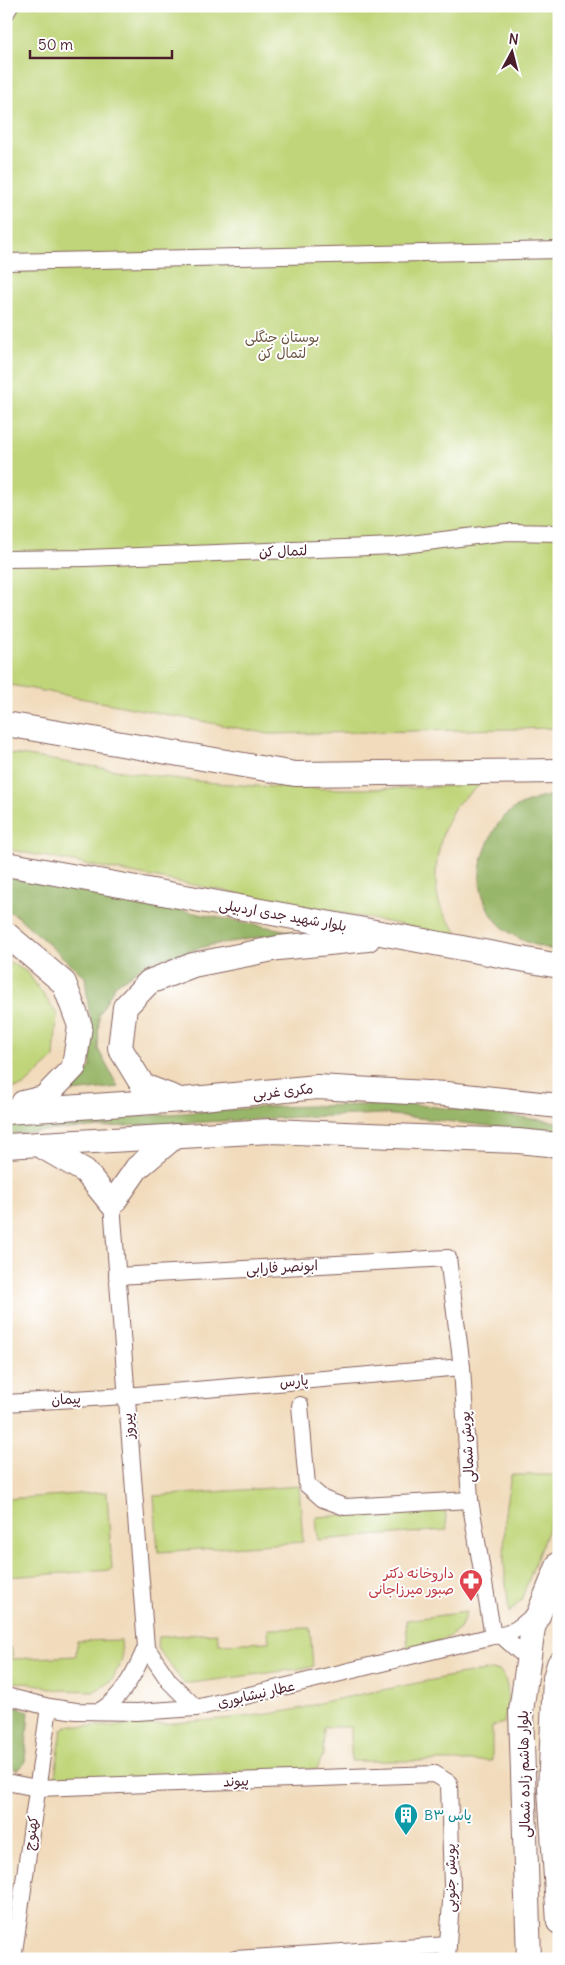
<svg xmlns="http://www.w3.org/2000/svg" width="565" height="1965" font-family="Delius,'Playpen Sans Arabic',sans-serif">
<rect width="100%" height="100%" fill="#fff"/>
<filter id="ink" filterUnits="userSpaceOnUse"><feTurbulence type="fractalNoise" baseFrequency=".02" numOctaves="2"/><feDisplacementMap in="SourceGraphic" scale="10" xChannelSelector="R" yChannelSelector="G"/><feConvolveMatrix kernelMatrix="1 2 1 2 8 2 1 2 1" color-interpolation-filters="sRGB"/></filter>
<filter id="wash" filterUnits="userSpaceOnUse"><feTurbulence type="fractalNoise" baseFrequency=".0096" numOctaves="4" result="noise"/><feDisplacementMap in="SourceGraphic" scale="20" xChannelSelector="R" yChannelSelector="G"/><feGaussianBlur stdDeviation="1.12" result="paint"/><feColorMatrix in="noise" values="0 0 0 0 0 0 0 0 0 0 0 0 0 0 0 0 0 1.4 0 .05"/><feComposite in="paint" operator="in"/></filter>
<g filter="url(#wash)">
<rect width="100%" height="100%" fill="#f1dbbc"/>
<g fill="#c0d579" stroke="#857a52">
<polygon points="6,6 559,6 559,728 269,734 6,684"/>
<path d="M6,753C70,762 133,774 197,781C291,791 387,791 481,784C473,791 461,799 455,807C438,833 428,887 444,914C449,922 455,929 460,936L6,849Z"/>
<polygon points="6,960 27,972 57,1014 54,1058 24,1086 6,1090"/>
<polygon points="511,1475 558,1475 559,1491 552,1518 521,1600 509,1613 504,1564 505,1511"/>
<polygon points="299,1486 303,1542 158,1552 154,1496"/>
<polygon points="107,1492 112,1570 6,1577 6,1499"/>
<polygon points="445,1508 447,1530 318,1540 316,1517"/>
<polygon points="466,1612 460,1629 447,1638 408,1650 406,1620"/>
<polygon points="310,1628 313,1667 184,1684 157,1647 158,1637 217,1633 219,1644 269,1642 268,1629"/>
<polygon points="121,1640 122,1660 112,1680 95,1691 58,1690 40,1685 6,1681 6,1648 11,1647 13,1659 76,1656 77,1641"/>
<path d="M492,1670L500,1671C512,1685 507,1706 504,1723L492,1726V1761H351V1727H324L323,1755L317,1769L54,1782L62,1730L67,1726C119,1727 170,1724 221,1719C255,1716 291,1713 323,1702L457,1675Z"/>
</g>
<g fill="#98b669" stroke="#716a4a">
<path d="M559,793V951C524,944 494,932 483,896C478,880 479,866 485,851C490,838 495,825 506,815C519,802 542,798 559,793Z"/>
<polygon points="6,877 294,932 211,945 147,963 115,985 99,1015 98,1049 118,1087 72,1092 91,1066 90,1020 85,977 16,915 6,910"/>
<polygon points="411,1104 559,1122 559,1134 384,1114 303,1117 66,1129 6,1135 6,1126 265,1107"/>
<polygon points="6,1706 18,1707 29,1712 25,1761 22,1766 15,1770 6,1755"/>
</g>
</g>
<g filter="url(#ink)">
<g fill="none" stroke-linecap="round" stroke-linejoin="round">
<g stroke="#84615e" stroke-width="18">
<g id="street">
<polyline points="6,13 10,6"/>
<polyline points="6,262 559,250"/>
<polyline points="6,559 86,558 395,546 507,532 559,533"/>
<polyline points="112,1204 146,1647 169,1681 196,1708"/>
<polyline points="117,1276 448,1258 462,1367 470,1500 493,1636"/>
<polyline points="6,1403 125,1396 462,1367"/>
<polyline points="300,1405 307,1485 323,1499 345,1507 470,1500"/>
<polyline points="502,1636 528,1659"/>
<path d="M6,1696L49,1707L76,1711L137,1712L196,1708L493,1636C512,1636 524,1624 537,1612"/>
<path d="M100,1711C123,1697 136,1671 146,1647"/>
<polyline points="6,1782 37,1788 435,1774 449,1783 452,1887 447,1959"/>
<polyline points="13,1959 49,1707"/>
<polyline points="235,1959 448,1945"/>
</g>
</g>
<g stroke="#84615e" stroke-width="26">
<g id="secondary">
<polyline points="6,724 295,774 559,771"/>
<polyline points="6,864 559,966"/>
<polyline points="6,934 64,983 80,1026 74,1067 44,1098 23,1103"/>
<polyline points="175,1098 143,1086 120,1048 125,1007 149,982 193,965 278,948 368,939"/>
<polyline points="6,1112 182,1100 317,1087 446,1094 559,1106"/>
<polyline points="38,1144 85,1171 112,1204 137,1168 175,1136"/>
<polyline points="6,1146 271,1131 518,1141 559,1145"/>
<polyline points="559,1664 555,1678 550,1789 559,1922"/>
<polyline points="529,1959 521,1711 533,1628 559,1564"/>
</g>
</g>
<use href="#street" stroke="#fff" stroke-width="16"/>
<use href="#secondary" stroke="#fff" stroke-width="24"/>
</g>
</g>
<defs>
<g id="pharmacy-pin" transform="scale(1.25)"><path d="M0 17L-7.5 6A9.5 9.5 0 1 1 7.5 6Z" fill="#e0444e" stroke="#fff"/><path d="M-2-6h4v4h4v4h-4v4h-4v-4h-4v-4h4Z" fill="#fff"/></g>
<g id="building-pin" transform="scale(1.25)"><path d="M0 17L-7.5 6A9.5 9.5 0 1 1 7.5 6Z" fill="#0f9aa8" stroke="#fff"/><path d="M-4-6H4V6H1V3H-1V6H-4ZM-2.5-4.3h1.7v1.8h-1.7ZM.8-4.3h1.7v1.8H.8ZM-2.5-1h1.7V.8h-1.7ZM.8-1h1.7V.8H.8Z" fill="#fff"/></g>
</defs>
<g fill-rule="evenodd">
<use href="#pharmacy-pin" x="471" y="1581"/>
<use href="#building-pin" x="406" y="1815"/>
</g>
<g text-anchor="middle" stroke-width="4" stroke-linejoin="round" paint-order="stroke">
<g font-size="14" fill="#6d5642" stroke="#fff">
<text x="282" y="342">بوستان جنگلی<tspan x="282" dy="16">لتمال کن</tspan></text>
</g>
<g font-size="14" fill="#4a1f2b" stroke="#fff">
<text transform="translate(283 551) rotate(-2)" y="5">لتمال کن</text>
<text transform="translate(283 915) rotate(10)" y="5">بلوار شهید جدی اردبیلی</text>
<text transform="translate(283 1091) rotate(-5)" y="5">مکری غربی</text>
<text transform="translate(282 1267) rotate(-3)" y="5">ابونصر فارابی</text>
<text transform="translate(294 1381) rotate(-5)" y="5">پارس</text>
<text transform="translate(66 1399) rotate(-3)" y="5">پیمان</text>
<text transform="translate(128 1426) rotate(-95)" y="5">پیروز</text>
<text transform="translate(467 1447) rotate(-94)" y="5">پویش شمالی</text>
<text transform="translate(256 1694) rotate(-13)" y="5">عطار نیشابوری</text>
<text transform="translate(524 1774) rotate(-91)" y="5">بلوار هاشم زاده شمالی</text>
<text transform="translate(236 1781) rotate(-2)" y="5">پیوند</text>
<text transform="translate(31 1833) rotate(-82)" y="5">كهنوج</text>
<text transform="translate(450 1878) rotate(-90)" y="5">پویش جنوبی</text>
</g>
<g font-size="14" fill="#be3a42" stroke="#fff" text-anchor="end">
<text x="454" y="1578">داروخانه دکتر<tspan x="454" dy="16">صبور میرزاجانی</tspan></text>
</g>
<g font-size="14" fill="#0d838f" stroke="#fff" text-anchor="start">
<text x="424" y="1820">B۳ یاس</text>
</g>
</g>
<rect width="565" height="1965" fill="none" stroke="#fff" stroke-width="25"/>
<g transform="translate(512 52) rotate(7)" stroke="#ffffff" stroke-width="4" paint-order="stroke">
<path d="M0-4L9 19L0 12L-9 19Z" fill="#4a1f2b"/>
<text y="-8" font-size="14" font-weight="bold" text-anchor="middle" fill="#4a1f2b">N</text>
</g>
<path d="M30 50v8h142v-8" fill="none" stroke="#4a1f2b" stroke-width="2.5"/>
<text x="38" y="50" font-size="15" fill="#4a1f2b" stroke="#ffffff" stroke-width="4" paint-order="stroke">50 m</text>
</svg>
